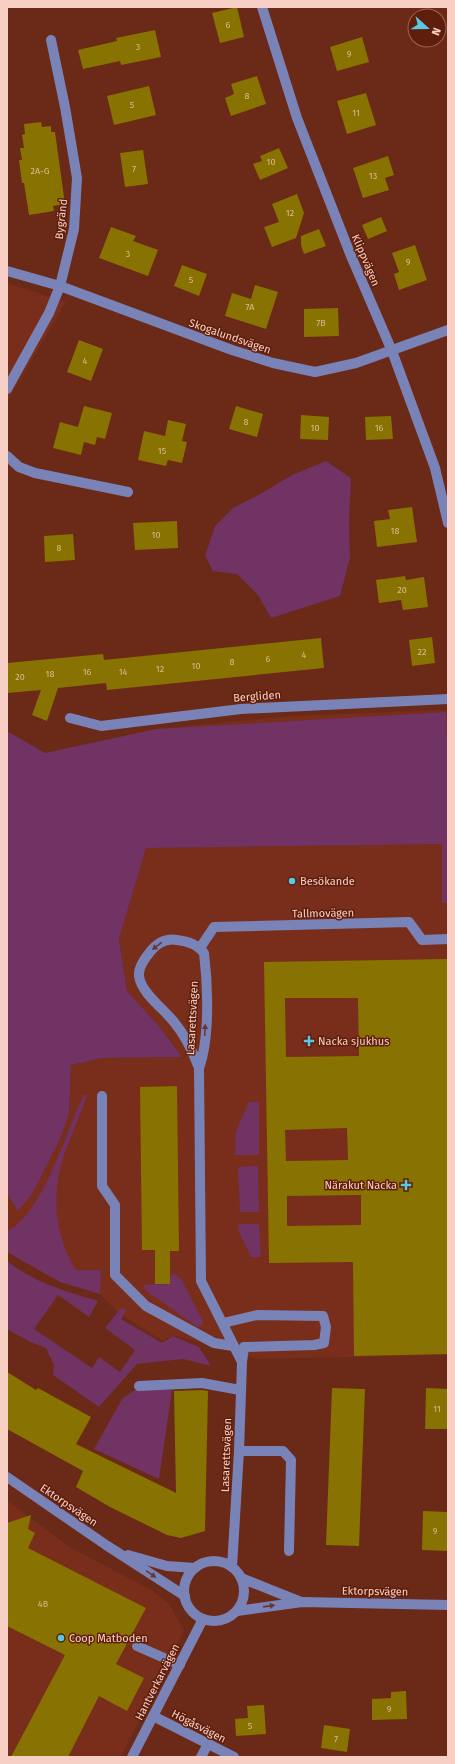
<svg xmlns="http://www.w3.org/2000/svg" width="455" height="1764" font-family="'Fira Sans',sans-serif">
<rect width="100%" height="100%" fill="#6b2917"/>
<g fill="#782e1a">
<polygon points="7,283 66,302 7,402"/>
<polygon points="448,710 448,1355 258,1359 173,1335 163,1341 117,1312 100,1294 60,1282 7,1252 7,1161 69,1114 71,1065 102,1058 182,1057 158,1025 127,991 119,939 146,848 156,729 290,716"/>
<polygon points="7,1501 70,1547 153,1591 169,1604 184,1630 121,1757 7,1757"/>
</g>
<g fill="#713264">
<polygon points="326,461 351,478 349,522 350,558 340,596 271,618 258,595 237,574 213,571 205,556 215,526 233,508 262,493 292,475"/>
<polygon points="446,712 448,764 448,903 442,903 442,844 146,848 119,939 127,991 158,1025 182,1057 102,1058 71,1065 69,1114 60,1139 32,1194 18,1211 7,1193 7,731 45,753 156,729"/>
<path d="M84,1095H87C80,1116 70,1137 63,1158C51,1195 55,1237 76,1270H101L100,1294L60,1282L7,1252V1232C45,1210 65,1133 84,1095Z"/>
<polygon points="249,1102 259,1102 259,1155 235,1155 236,1131"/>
<polygon points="258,1166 259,1212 240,1212 238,1167"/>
<polygon points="239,1224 259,1224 261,1257 251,1257 238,1230"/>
<path d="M7,1261C33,1282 67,1292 98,1301L89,1317L58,1295L34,1329L92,1368L99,1357L120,1372L135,1350L105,1328L121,1308L126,1310L121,1319L162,1343L173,1336L199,1347L211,1366L183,1359L137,1364L99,1407L53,1375L54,1365L46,1348L30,1342L7,1329Z"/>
<polygon points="175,1274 181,1279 203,1321 202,1325 198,1327 145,1290 144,1285 170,1284 170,1275"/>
<polygon points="146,1389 172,1390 159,1479 94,1449 122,1399 135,1390"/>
</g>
<g fill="#887201" fill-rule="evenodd">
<polygon points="237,7 244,37 220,43 212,13"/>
<polygon points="155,30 161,57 121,65 120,61 83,69 78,50 117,41 116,38"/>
<polygon points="362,37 369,62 337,71 330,47"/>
<polygon points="257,76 266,104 231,116 225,98 234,94 231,84"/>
<polygon points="149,86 156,115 114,125 107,96"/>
<polygon points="366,93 376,125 347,134 337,101"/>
<polygon points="41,122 42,127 51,126 51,132 55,132 65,204 53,206 54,211 29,215 24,183 22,183 19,160 22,160 20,148 24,148 22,135 25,134 24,124"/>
<polygon points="279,148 288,168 260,180 253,164 262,161 260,156"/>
<polygon points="143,150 148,184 125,187 120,153"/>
<polygon points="388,156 394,175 385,178 389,190 363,198 353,168"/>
<polygon points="297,194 304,213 296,238 272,247 264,227 279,222 272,204"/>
<polygon points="381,217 387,231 368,239 362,225"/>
<polygon points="111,227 136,236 133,241 158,250 148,276 99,258"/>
<polygon points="319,229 326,246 304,254 301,245 301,236"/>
<polygon points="415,245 427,280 399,290 394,274 399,272 392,253"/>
<polygon points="182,265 207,274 199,296 174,286"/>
<polygon points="255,285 278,292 266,329 225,316 232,293 251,299"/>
<polygon points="338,308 339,336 304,337 304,309"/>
<polygon points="79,340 103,349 91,381 67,372"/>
<polygon points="84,406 112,413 105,439 97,437 95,445 84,442 81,455 53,448 60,422 78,427"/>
<polygon points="236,406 263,414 257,437 229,429"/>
<polygon points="301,415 329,417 328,440 300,439"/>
<polygon points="391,416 393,439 366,440 365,417"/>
<polygon points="168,420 186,424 182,441 187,442 182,463 168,460 166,466 138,460 144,431 165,436"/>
<polygon points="412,507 417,542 377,547 374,521 390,519 388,510"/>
<polygon points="177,521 178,548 135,550 133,523"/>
<polygon points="73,534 75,560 45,562 44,536"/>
<polygon points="405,576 406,580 424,577 428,607 403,610 401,600 379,603 376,580"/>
<polygon points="432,637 435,663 412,666 409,640"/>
<polygon points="321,638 324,668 107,690 106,683 58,688 47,721 32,715 41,690 7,693 7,663 103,654 104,660"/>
<path d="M448,959V1354L354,1356L353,1262L269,1263L264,962ZM285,998H358L359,1056L286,1057ZM347,1128L348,1160L286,1161L285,1130ZM361,1195V1225L287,1226V1196Z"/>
<polygon points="177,1086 179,1251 170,1251 170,1284 155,1284 155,1250 142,1250 140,1087"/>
<polygon points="7,1372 36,1390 38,1388 91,1417 76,1444 176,1493 174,1391 202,1390 208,1391 205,1531 181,1538 167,1535 110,1507 76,1487 83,1471 7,1429"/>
<polygon points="332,1388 365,1389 359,1546 326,1545"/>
<polygon points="426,1388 448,1389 448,1429 425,1429"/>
<polygon points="423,1511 448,1512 448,1551 422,1550"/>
<polygon points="31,1515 28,1529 35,1533 28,1548 146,1608 116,1664 144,1678 127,1711 99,1696 68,1757 11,1757 65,1655 7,1626 7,1523"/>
<polygon points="406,1691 407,1719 372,1720 372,1699 391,1698 391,1692"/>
<polygon points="264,1705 266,1734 236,1736 235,1719 248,1718 247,1706"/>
<polygon points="324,1725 350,1729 347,1752 321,1748"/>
</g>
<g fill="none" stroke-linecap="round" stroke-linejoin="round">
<g stroke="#7a83b7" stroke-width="10">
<polyline points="262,7 297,118 351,256 392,351 435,468 448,523"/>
<polyline points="7,271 60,286 232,350 273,363 315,372 356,363 448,330"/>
<polyline points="7,389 49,313 60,286 74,229 77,178 65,107 51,40"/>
<polyline points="7,456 19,467 35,473 128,492"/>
<polyline points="70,718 101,726 241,709 448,699"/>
<polyline points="200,948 214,927 409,922 422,940 448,939"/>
<path d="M199,1068C210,1038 208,985 204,953C197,944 187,941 177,940C166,938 157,943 150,952C145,958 138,968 139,976C141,993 164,1009 174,1022C185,1035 193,1052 199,1068L201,1281L242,1362L239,1451L232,1567"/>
<polyline points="102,1096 102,1186 115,1205 115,1275 146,1306 214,1343 233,1346"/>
<polyline points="223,1323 257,1315 323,1316 326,1327 324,1343 314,1345 244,1347 242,1362"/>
<polyline points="139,1386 202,1383 240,1390"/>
<polyline points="239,1451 283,1451 291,1460 289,1551"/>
<polyline points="7,1477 106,1545 185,1596"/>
<polyline points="128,1555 167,1566 195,1568"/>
<circle cx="214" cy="1591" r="30"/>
<polyline points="241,1578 301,1602"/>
<polyline points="237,1611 302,1602 448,1605"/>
<polyline points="137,1646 180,1665"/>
<polyline points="153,1716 234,1757"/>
<polyline points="132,1757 203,1619"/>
<polyline points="201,1757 208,1744"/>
</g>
</g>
<defs><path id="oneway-solid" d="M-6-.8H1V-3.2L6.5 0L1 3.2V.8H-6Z"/></defs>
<g fill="#653736">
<use href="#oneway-solid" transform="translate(157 946) rotate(142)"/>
<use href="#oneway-solid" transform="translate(205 1030) rotate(-87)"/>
<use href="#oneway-solid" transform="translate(151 1574) rotate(34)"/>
<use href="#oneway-solid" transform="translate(269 1606) rotate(-8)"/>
</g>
<g fill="#58c9e3" stroke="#5e1e0b" stroke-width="1.5">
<circle cx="292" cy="881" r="4"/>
<path d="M307 1035h4v4h4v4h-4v4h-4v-4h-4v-4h4z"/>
<path d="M404 1179h4v4h4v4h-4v4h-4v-4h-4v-4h4z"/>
<circle cx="61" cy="1638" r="4"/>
</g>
<g text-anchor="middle" stroke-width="3" stroke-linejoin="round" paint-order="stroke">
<g font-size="9" fill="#dcb893">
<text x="228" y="28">6</text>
<text x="138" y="50">3</text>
<text x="349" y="57">9</text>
<text x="247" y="99">8</text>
<text x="132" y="108">5</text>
<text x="356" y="116">11</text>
<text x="271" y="165">10</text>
<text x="134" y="172">7</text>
<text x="40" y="174">2A-G</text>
<text x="373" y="179">13</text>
<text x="290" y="216">12</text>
<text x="128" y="257">3</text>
<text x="408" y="265">9</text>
<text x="191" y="283">5</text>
<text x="250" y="310">7A</text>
<text x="321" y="326">7B</text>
<text x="85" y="364">4</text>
<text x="246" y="425">8</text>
<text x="315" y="431">10</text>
<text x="379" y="431">16</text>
<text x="162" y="454">15</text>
<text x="395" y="534">18</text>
<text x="156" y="538">10</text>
<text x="59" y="551">8</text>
<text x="402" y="593">20</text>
<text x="422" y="655">22</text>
<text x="304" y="658">4</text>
<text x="268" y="662">6</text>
<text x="232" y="665">8</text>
<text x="196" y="669">10</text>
<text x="160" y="672">12</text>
<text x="87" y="675">16</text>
<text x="123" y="675">14</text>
<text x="50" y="677">18</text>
<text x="20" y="680">20</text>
<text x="437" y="1412">11</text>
<text x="435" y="1534">9</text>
<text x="43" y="1607">4B</text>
<text x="389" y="1712">9</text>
<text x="250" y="1729">5</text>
<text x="336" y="1742">7</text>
</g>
<g font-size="11" fill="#f8cfc4" stroke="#5e1e0b">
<text transform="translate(61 219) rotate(-84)" y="4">Bygränd</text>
<text transform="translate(366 260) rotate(67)" y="4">Klippvägen</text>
<text transform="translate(230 336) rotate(19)" y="4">Skogalundsvägen</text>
<text transform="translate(257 696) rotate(-4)" y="4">Bergliden</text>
<text transform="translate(323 913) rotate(-1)" y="4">Tallmovägen</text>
<text transform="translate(192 1018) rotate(-87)" y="4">Lasarettsvägen</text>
<text transform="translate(226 1455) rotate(-88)" y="4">Lasarettsvägen</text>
<text transform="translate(69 1505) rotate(34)" y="4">Ektorpsvägen</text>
<text transform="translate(375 1591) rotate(1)" y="4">Ektorpsvägen</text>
<text transform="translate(157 1682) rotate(-63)" y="4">Hantverkarvägen</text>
<text transform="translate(199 1726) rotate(27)" y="4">Högåsvägen</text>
</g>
<g font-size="11" fill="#f8cfc4" stroke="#5e1e0b" text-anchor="start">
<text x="300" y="885">Besökande</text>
<text x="318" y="1045">Nacka sjukhus</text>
<text x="397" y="1189" text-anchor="end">Närakut Nacka</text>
<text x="69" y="1642">Coop Matboden</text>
</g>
</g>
<rect width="455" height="1764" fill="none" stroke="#f8cfc4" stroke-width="16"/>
<g transform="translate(427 28) rotate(111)"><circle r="19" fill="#5e1e0b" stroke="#9c6555"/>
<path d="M0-3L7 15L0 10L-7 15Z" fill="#58c9e3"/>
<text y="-6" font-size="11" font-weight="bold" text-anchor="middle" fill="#f8cfc4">N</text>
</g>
</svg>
